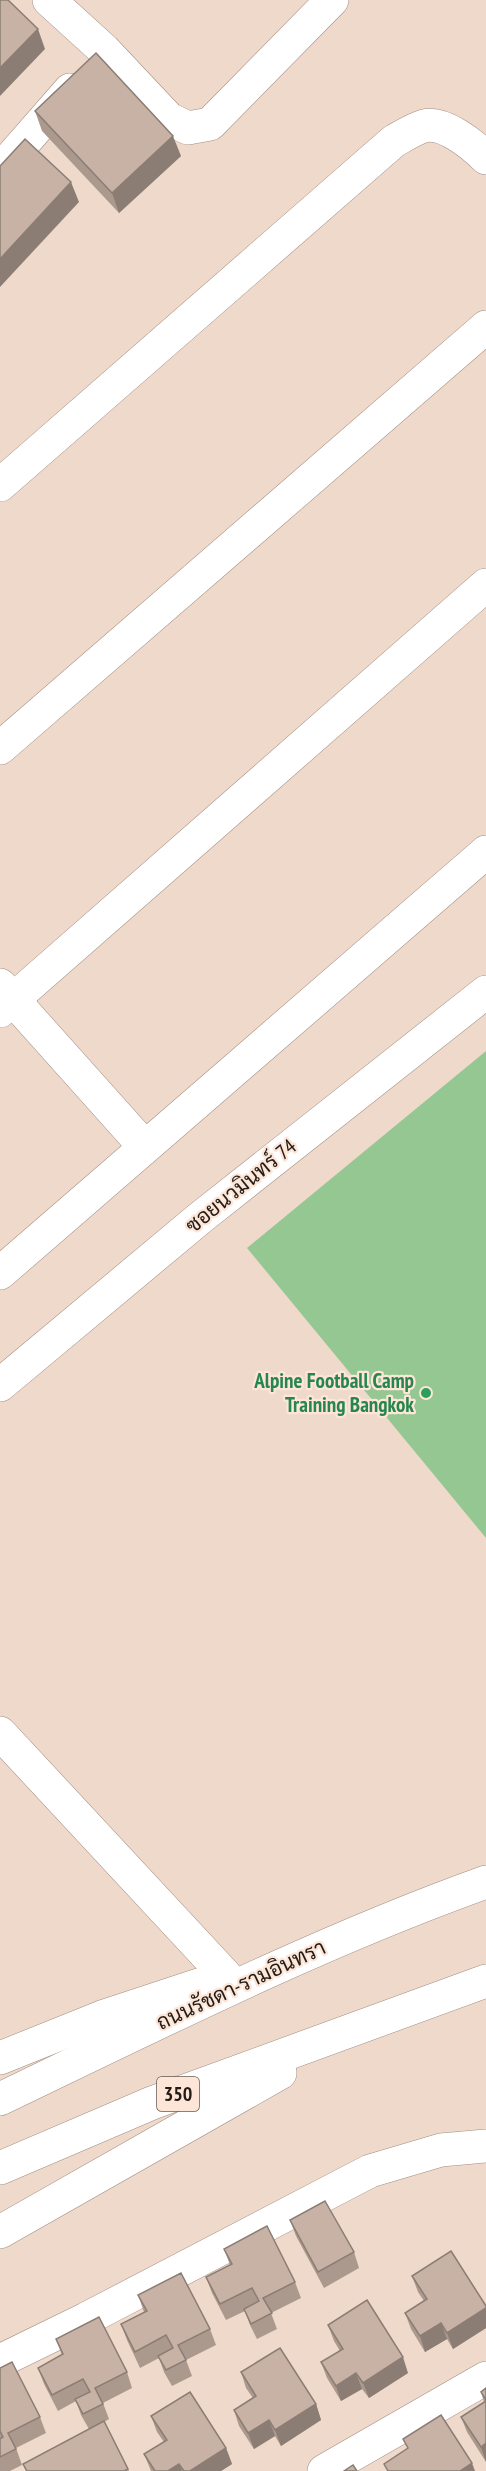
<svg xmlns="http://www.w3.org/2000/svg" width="486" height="2471" font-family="'PT Sans Narrow',Sarabun,sans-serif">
<rect width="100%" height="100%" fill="#efd9cb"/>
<polygon fill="#95c793" points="486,1051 486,1538 247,1248"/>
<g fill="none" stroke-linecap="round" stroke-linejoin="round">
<g stroke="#a28e81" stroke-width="34">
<g id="minor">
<polyline points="49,0 104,50 169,119 188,128 210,124 332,0"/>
<polyline points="0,170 70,90"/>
<path d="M0,485L394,141C403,136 414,129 424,126C444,121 473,145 486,158"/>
<polyline points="0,748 486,327"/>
<polyline points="0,985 144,1146"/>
<polyline points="0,1011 486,585"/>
<polyline points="0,1273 486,852"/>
<polyline points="0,1385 200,1218 486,992"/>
<polyline points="0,1733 226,1976"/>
<polyline points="0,2361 86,2319 370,2171 441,2150 486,2146"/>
<polyline points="324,2471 486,2378"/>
</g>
</g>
<g stroke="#a28e81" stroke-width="34">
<g id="primary">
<polyline points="0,2058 102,2017 199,1985"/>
<path d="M0,2099C160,2022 319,1942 486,1882"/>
<polyline points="0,2168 152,2103 486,1981"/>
<polyline points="0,2232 280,2073"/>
</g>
</g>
<use href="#minor" stroke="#fff" stroke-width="33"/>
<use href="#primary" stroke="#fff" stroke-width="33"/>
</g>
<g fill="#ab998e">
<polygon points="35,111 181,156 119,213 42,131"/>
<polygon points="290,2220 354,2252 359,2268 324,2288 296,2236"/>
<polygon points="224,2249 295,2282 301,2298 271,2313 277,2329 257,2339 250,2325 245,2311 226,2320 212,2293 206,2277 230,2265"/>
<polygon points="412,2276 486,2306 486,2328 453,2349 447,2339 425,2352 411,2329 405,2313 424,2301 418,2292"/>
<polygon points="138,2295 210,2329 216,2345 186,2360 192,2376 172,2386 164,2372 159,2358 140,2368 127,2340 121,2324 144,2312"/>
<polygon points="328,2325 408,2373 369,2398 362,2389 341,2401 327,2378 321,2362 340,2351 334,2341"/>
<polygon points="56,2339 127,2372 132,2388 103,2403 109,2419 104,2422 129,2471 26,2471 23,2464 89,2429 81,2415 76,2401 58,2411 44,2384 38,2368 62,2355"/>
<polygon points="0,2368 40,2417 46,2433 16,2448 22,2465 10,2471 0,2471"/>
<polygon points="241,2372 316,2404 321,2420 281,2446 275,2436 254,2449 239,2426 234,2410 253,2398 246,2388"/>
<polygon points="486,2388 486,2462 467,2432 461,2417 484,2402 481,2392"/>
<polygon points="151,2416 226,2448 232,2464 221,2471 151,2471 144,2454 164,2442 157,2432"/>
</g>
<g fill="#8b7d74">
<polygon points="38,29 45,49 0,96 0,68"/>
<polygon points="173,136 181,156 119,213 112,193"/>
<polygon points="71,182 79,202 0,287 0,259"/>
<polygon points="486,2308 486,2328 453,2349 447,2333"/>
<polygon points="441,2323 447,2339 425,2352 420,2336"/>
<polygon points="403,2357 408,2373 369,2398 363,2383"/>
<polygon points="356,2373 362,2389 341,2401 336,2386"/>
<polygon points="316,2404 321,2420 281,2446 275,2430"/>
<polygon points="269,2420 275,2436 254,2449 248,2433"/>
<polygon points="486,2443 486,2462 481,2447"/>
<polygon points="226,2448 232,2464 221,2471 190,2471"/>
<polygon points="472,2463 475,2471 460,2471"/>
<polygon points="179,2464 182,2471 168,2471"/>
</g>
<g fill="#c7b2a5" stroke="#8b7d74" stroke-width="1.5">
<polygon points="0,0 8,0 38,29 0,68"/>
<polygon points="96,53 173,136 112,193 35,111"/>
<polygon points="25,139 71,182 0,259 0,166"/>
<polygon points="325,2201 354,2252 318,2272 290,2220"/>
<polygon points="267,2226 295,2282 263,2298 272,2313 251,2324 244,2309 259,2301 252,2288 220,2304 206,2277 232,2264 224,2249"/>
<polygon points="451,2251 486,2306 486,2308 447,2333 441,2323 420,2336 405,2313 427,2299 412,2276"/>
<polygon points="181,2273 210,2329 178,2345 186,2360 166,2370 158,2356 173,2348 166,2335 135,2352 121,2324 147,2311 138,2295"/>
<polygon points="367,2300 403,2357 363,2383 356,2373 336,2386 321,2362 343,2349 328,2325"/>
<polygon points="99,2317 127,2372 95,2388 103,2404 83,2414 75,2399 90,2392 83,2379 52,2395 38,2368 63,2354 56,2339"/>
<polygon points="280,2348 316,2404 275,2430 269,2420 248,2433 234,2410 256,2396 241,2372"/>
<polygon points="12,2362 40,2417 8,2433 16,2449 0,2457 0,2439 3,2437 0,2431 0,2368"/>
<polygon points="486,2388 486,2400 481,2392"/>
<polygon points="190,2392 226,2448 190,2471 184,2471 179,2464 168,2471 155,2471 144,2454 167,2440 151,2416"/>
<polygon points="486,2401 486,2443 481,2447 461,2417"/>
<polygon points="441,2415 472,2463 460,2471 388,2471 384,2464 408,2448 403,2439"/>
<polygon points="104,2421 128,2469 124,2471 27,2471 23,2464"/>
<polygon points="353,2465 357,2471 344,2471"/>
</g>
<circle fill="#2e9e5b" stroke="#fde6d8" stroke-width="2" cx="426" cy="1393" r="6"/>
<g text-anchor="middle" stroke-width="4.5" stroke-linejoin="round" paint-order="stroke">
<rect fill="#fde6d8" stroke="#645850" stroke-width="1.5" x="157" y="2077" width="42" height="34" rx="4.5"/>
<g font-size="20" font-weight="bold" fill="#221b16">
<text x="178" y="2101">350</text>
</g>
<g font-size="21" fill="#221b16" stroke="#fde6d8">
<text transform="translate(241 1186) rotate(-39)" y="7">ซอยนวมินทร์ 74</text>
<text transform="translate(241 1985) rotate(-25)" y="7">ถนนรัชดา-รามอินทรา</text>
</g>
<g font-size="21" font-weight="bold" fill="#27864d" stroke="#fde6d8" text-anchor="end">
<text x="414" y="1388">Alpine Football Camp<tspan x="414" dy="24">Training Bangkok</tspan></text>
</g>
</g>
</svg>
